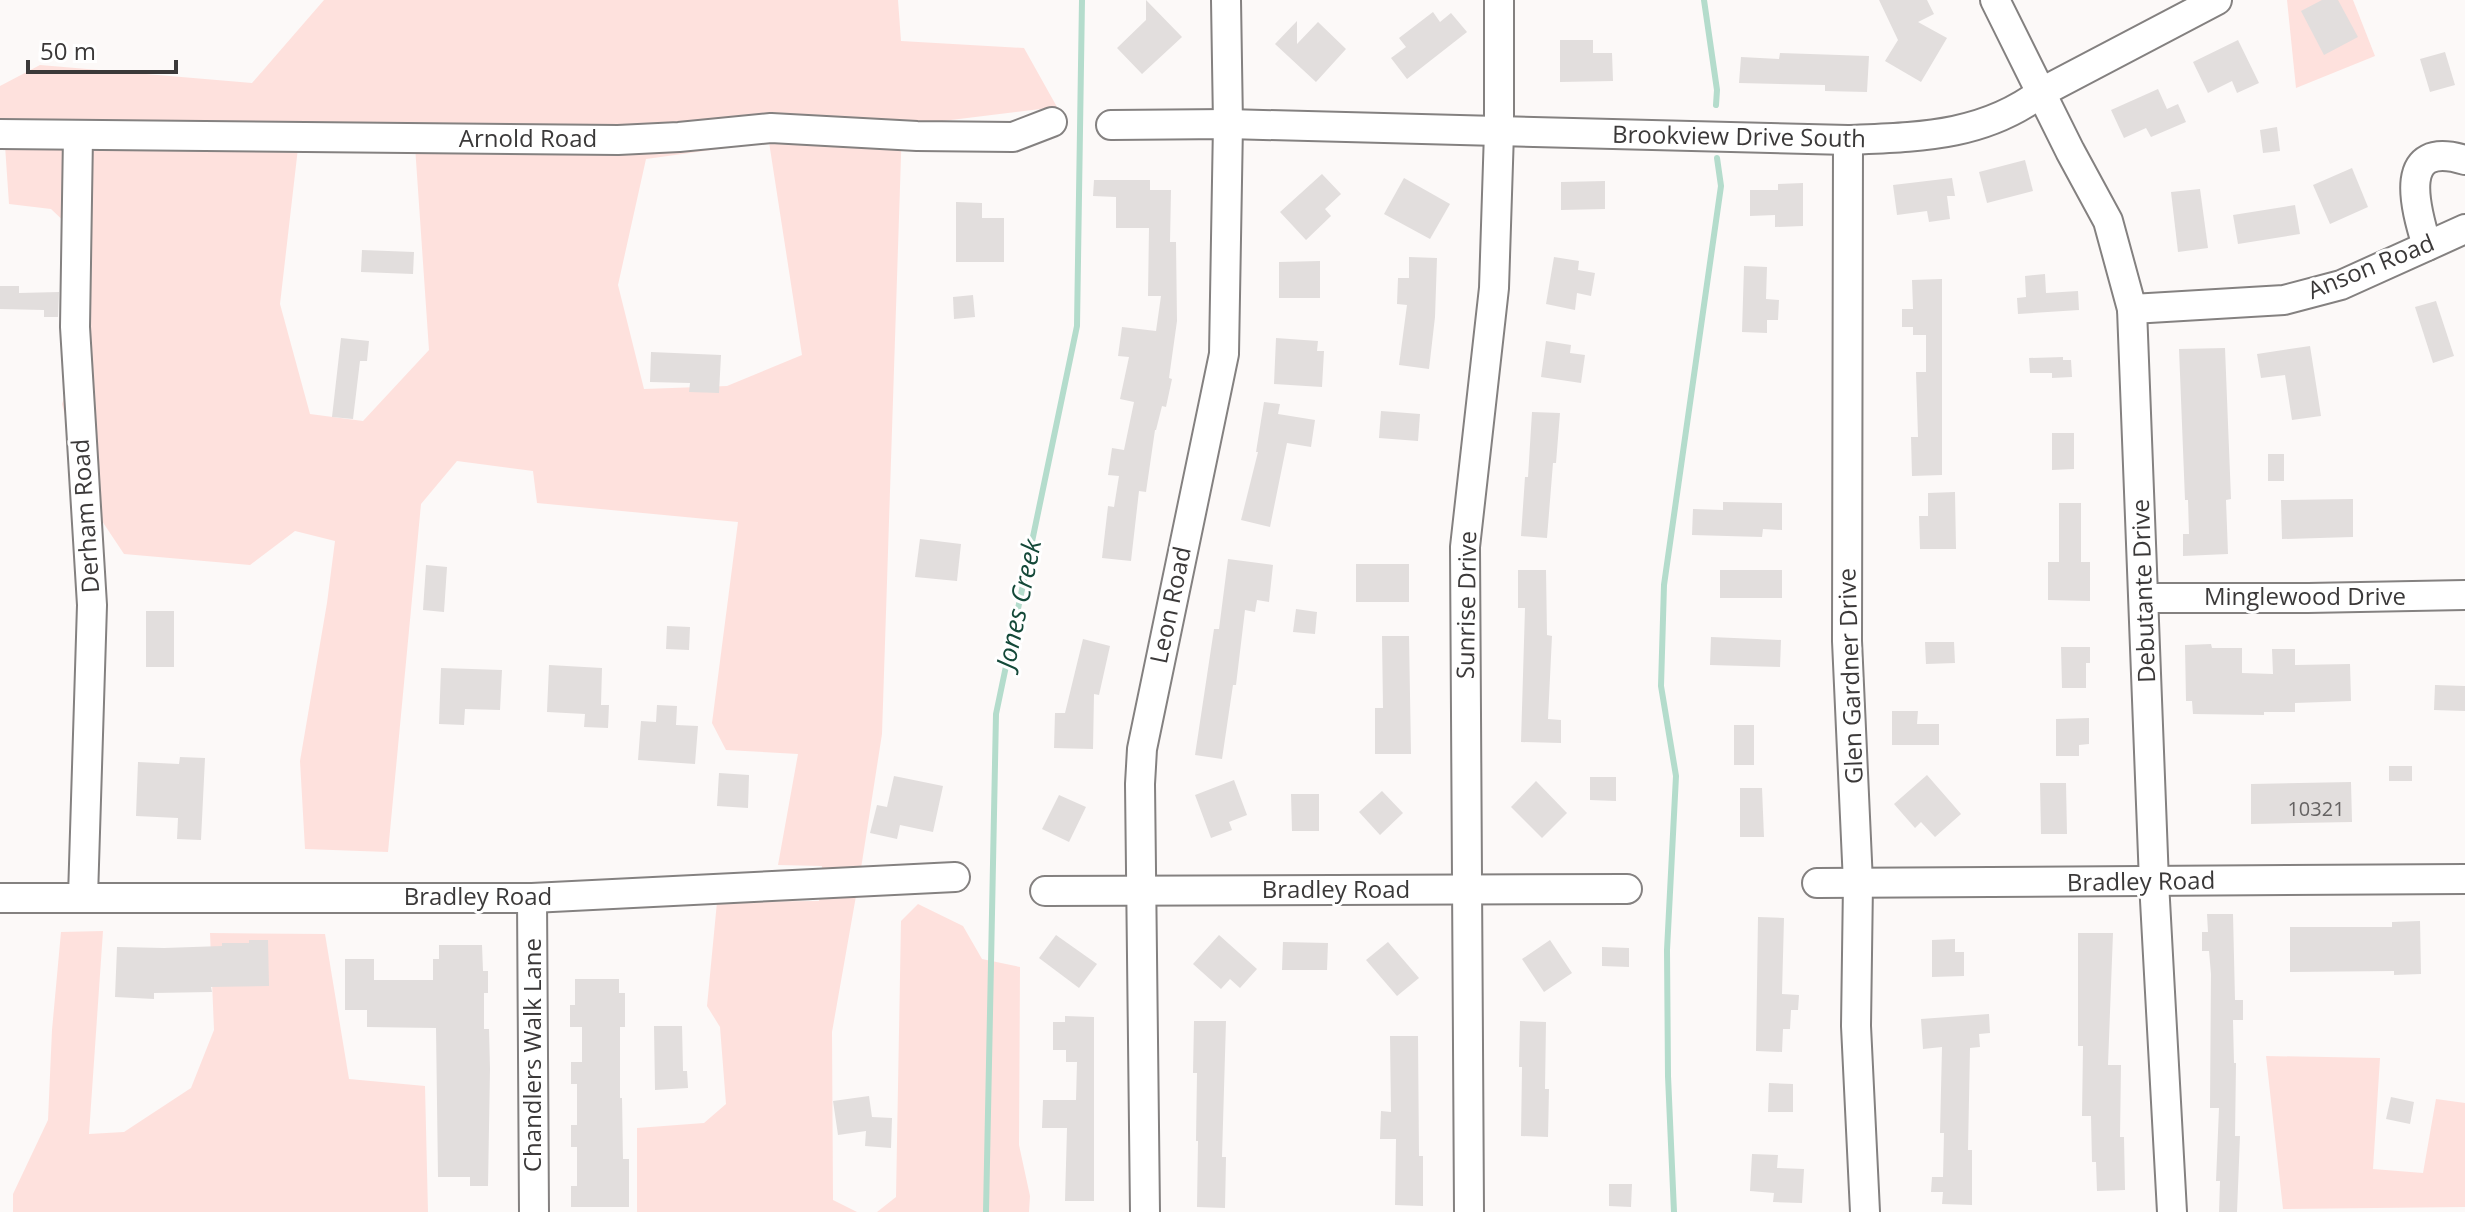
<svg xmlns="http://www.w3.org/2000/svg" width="2465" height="1212" font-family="'Open Sans',sans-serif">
<rect width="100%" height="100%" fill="#fcf9f8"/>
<g fill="#fee1dd" fill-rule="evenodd">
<path d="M324,0H898L901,41L1024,48L1057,107L902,126L882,734L862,862L832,1032L833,1200L857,1212H637V1128L704,1123L726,1104L720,1027L707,1006L717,902L819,901L822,866L778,865L798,754L726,750L712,723L738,522L537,503L533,471L457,461L421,504L388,852L305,849L300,761L327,603L335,541L295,531L250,565L124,554L86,497L62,404L90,323L92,248L51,209L9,204L4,131H0V86L40,65L252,83ZM769,142L802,355L727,386L644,389L618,285L646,159ZM415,146L429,350L363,421L310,414L280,304L298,148Z"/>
<polygon points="2287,0 2353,0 2375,56 2296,88"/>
<polygon points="918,904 963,926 982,959 1020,967 1019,1145 1030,1196 1029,1212 877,1212 896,1197 901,921"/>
<polygon points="103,931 89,1134 124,1132 191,1088 214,1030 210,933 325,934 349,1079 425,1086 428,1212 13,1212 13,1194 48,1120 52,1030 61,932"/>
<polygon points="2266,1056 2380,1058 2373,1169 2423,1173 2436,1099 2465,1103 2465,1207 2283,1209"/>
</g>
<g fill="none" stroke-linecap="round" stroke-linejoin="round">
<g stroke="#b4dccc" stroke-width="6">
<polyline points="1704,0 1717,90 1716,105"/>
<polyline points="986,1212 996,714 1077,326 1082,0"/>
<polyline points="1674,1212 1668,1076 1667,950 1676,776 1661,686 1664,585 1721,186 1717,158"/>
</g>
</g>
<g fill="#e2dedd">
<polygon points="1146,0 1182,37 1142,74 1117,48 1146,20"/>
<polygon points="1879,0 1927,0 1934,14 1918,22 1947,38 1921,82 1885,61 1898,40"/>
<polygon points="2322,0 2338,0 2358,37 2324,55 2301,11"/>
<polygon points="1433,12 1440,22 1451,13 1467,32 1407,79 1391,58 1406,47 1399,38"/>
<polygon points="1297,21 1297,44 1318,22 1346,49 1316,82 1275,44"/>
<polygon points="1560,40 1593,40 1593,53 1612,53 1613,81 1560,82"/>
<polygon points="2238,40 2259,83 2237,93 2232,81 2208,93 2193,62"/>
<polygon points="2445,52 2455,85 2430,92 2420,59"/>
<polygon points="1780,53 1869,56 1867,92 1825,91 1825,85 1739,83 1741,57 1779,59"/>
<polygon points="2158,89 2167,109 2178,104 2186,122 2151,137 2146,128 2124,138 2111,110"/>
<polygon points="2277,127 2280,151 2263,153 2260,130"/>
<polygon points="2025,160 2033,191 1987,203 1979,172"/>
<polygon points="2352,168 2368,207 2330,224 2313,185"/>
<polygon points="1322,174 1341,194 1325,209 1331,216 1306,240 1280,212"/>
<polygon points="1404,178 1450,204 1430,239 1384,214"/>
<polygon points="1952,178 1955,196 1947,196 1950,219 1929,222 1927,211 1897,215 1893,185"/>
<polygon points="1094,180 1150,180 1150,190 1171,190 1170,242 1176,242 1177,321 1169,378 1172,379 1166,407 1162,406 1156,430 1155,430 1146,492 1139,491 1131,561 1102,558 1108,506 1114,507 1119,476 1108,475 1112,448 1124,450 1134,402 1120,399 1129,357 1118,356 1122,327 1156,331 1161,296 1148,296 1149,228 1116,228 1116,197 1093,196"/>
<polygon points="1605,181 1605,209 1561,210 1561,182"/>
<polygon points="1803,183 1803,226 1775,227 1775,215 1750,216 1750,190 1778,190 1778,184"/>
<polygon points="2200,189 2208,248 2178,252 2171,192"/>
<polygon points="956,202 982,203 982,218 1004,218 1004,262 956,262"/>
<polygon points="2295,205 2300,234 2238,244 2233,215"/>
<polygon points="362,250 414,252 413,274 361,272"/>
<polygon points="1409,257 1437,258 1435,317 1429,369 1399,365 1407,305 1397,304 1398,278 1409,278"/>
<polygon points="1554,257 1579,261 1578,270 1595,273 1591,296 1577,293 1575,310 1546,304"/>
<polygon points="1320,261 1320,298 1279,298 1279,262"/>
<polygon points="1744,266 1767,267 1766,299 1779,300 1778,320 1767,320 1767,333 1742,332"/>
<polygon points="2045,274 2046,293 2078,291 2079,310 2018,314 2017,298 2026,297 2025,276"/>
<polygon points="1942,279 1942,475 1912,476 1911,437 1918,437 1916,372 1926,372 1926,335 1913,335 1913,327 1902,327 1902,309 1913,309 1912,280"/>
<polygon points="0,286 19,286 19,293 59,292 58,317 44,317 44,310 0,309"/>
<polygon points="973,295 975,317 954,319 953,297"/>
<polygon points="2436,301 2454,356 2433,363 2415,307"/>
<polygon points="341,338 369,341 367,361 360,361 353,419 332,417"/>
<polygon points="1276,338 1318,341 1317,351 1324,351 1322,387 1274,384"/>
<polygon points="1546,341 1571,345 1570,353 1585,355 1581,383 1541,377"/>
<polygon points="2310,346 2321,416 2292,420 2285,375 2261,378 2257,354"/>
<polygon points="2225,348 2231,499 2226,500 2228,554 2183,556 2183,534 2189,534 2188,500 2185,500 2179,349"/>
<polygon points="651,352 721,355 719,393 689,392 690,383 650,382"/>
<polygon points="2063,357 2063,360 2071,360 2072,377 2052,378 2052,373 2030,373 2029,358"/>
<polygon points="1264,402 1280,404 1278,414 1315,420 1311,447 1287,443 1270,527 1241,520 1258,452 1256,452"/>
<polygon points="1381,411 1420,414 1418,441 1379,438"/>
<polygon points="1532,412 1560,413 1556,463 1553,463 1547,538 1521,536 1525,477 1528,477"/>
<polygon points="2052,433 2074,433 2074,469 2052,470"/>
<rect x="2268" y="454" width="16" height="27"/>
<polygon points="1955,492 1956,549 1920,549 1919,516 1928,516 1928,493"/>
<polygon points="2353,499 2353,537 2282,539 2281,500"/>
<polygon points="1723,502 1782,503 1782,530 1763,529 1762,537 1692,535 1693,509 1723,510"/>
<polygon points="2059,503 2081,503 2081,562 2090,562 2090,601 2048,600 2048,562 2059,562"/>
<polygon points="920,539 961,544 957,581 915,577"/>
<polygon points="1228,559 1273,565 1269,602 1257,600 1255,612 1245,610 1236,685 1233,685 1222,759 1195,755 1214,629 1219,629"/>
<rect x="1356" y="564" width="53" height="38"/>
<polygon points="426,565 447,567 444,612 423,610"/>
<polygon points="1518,570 1546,570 1547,635 1552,636 1548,719 1561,720 1561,743 1521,742 1525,608 1518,608"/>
<rect x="1720" y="570" width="62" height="28"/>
<polygon points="1296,609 1317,612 1315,634 1293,632"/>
<rect x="146" y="611" width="28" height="56"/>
<polygon points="667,626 690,627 689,650 666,649"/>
<polygon points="1382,636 1409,636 1411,754 1375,754 1375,708 1383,708"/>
<polygon points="1711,637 1781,640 1780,667 1710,665"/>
<polygon points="1083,639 1110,646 1099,695 1094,694 1093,749 1054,748 1055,713 1065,713"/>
<polygon points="1925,642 1954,642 1955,663 1926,664"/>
<polygon points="2211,644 2212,648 2242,648 2242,673 2273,674 2272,649 2295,649 2295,665 2350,664 2351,701 2295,703 2295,712 2264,712 2264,715 2193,714 2192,701 2186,701 2185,645"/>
<polygon points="2061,647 2090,647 2090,663 2086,663 2086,688 2062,688"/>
<polygon points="549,665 602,668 601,705 609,705 608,728 584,727 585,714 547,712"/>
<polygon points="441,668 502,670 500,710 465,709 464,725 439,724"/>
<polygon points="2435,685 2465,686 2465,711 2434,710"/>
<polygon points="657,705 677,706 676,725 698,726 695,764 638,760 641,721 656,722"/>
<polygon points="1892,711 1918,711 1917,724 1939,724 1939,745 1892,745"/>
<polygon points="2089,718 2089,744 2079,745 2079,756 2056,756 2056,719"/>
<rect x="1734" y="725" width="20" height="40"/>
<polygon points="180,757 205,758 201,840 177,839 178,818 136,816 138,762 179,764"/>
<rect x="2389" y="766" width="23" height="15"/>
<polygon points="719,773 749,775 748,808 717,806"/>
<polygon points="1927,775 1961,814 1935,837 1921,822 1915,828 1894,804"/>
<polygon points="894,776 943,786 933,832 900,825 897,839 870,833 877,805 887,807"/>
<polygon points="1590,777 1616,777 1616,801 1590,800"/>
<polygon points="1234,780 1247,815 1229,822 1232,830 1211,838 1195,795"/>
<polygon points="1536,781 1567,813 1542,838 1511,807"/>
<polygon points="2351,782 2352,822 2251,824 2251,784"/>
<polygon points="2040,783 2066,783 2067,834 2041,834"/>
<polygon points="1740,788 1762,788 1764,837 1740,837"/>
<polygon points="1382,791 1403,813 1380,835 1359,812"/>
<polygon points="1291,794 1319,794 1319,831 1292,831"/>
<polygon points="1059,795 1086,807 1069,842 1042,829"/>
<polygon points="2207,914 2233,914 2235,1000 2243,1000 2243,1020 2233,1020 2234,1063 2236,1063 2235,1136 2240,1136 2237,1212 2219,1212 2220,1181 2216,1181 2219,1108 2210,1108 2211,974 2209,951 2202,951 2202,932 2208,932"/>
<polygon points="1758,917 1784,918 1782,994 1799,995 1798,1010 1791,1010 1790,1029 1783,1029 1782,1052 1756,1051"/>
<polygon points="2420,921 2421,974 2394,975 2394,971 2290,972 2290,927 2392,927 2392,922"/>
<polygon points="2078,933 2113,933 2108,1065 2121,1065 2120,1137 2124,1137 2125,1190 2097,1191 2096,1162 2092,1162 2091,1116 2082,1116 2083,1046 2078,1046"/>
<polygon points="1056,935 1097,964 1079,988 1039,958"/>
<polygon points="1219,935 1257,969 1240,988 1230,979 1221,989 1193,964"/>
<polygon points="1955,939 1955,952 1964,952 1964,976 1932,977 1932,940"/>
<polygon points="249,940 268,940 269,986 211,987 212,992 154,993 154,999 115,997 117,947 164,948 222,946 222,943 249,943"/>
<polygon points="1550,940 1572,973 1544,992 1522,959"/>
<polygon points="1283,942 1328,943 1327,970 1282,970"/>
<polygon points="1388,942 1419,978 1397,996 1366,960"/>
<polygon points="439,945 482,945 483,971 488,971 488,993 484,993 484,1029 489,1029 490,1069 488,1186 470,1186 470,1177 438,1177 436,1028 367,1027 367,1010 345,1010 345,959 374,959 374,980 433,980 433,959 439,959"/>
<polygon points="1602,947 1629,948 1629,967 1602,966"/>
<polygon points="575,979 619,979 619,993 625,993 625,1027 620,1027 620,1098 622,1098 623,1159 629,1159 629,1207 571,1207 571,1186 577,1186 577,1147 571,1147 571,1125 577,1125 577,1084 571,1084 571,1062 582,1062 582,1027 570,1027 570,1005 575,1005"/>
<polygon points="1989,1014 1990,1033 1979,1034 1980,1047 1970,1048 1968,1150 1972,1150 1972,1205 1942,1204 1943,1192 1931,1192 1932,1177 1943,1177 1944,1133 1940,1133 1942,1047 1923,1049 1921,1019"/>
<polygon points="1065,1016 1094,1017 1094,1201 1065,1201 1067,1128 1042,1128 1043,1100 1076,1100 1077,1062 1066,1062 1066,1050 1053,1050 1053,1022 1065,1022"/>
<polygon points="1194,1021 1226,1021 1222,1157 1226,1157 1225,1208 1197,1207 1198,1141 1196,1141 1197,1073 1193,1073"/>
<polygon points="1520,1021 1546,1022 1545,1089 1549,1089 1548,1137 1521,1136 1522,1067 1519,1067"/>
<polygon points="654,1026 682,1026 683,1071 687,1071 688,1088 655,1090"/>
<polygon points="1390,1036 1418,1036 1419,1156 1423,1156 1423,1206 1395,1205 1396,1139 1380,1139 1381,1111 1391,1112"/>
<polygon points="1769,1083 1793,1084 1793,1112 1768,1112"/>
<polygon points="869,1096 872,1117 892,1118 891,1148 865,1146 866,1131 838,1135 833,1101"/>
<polygon points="2391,1097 2414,1102 2410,1124 2386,1119"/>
<polygon points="1752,1154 1778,1155 1777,1168 1804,1169 1802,1203 1773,1202 1774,1193 1750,1191"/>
<polygon points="1609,1184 1632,1184 1631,1207 1609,1206"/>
</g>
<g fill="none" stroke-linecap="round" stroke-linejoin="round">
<g stroke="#848180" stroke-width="32">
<g id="minor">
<polyline points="1995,0 2070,151 2108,221 2132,309 2154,882 2172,1212"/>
<path d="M1111,125L1228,124L1848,140C1918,137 1983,137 2042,92L2217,0"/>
<polyline points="0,134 618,140 679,137 771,128 917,136 1013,137 1052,122"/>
<polyline points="78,136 75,327 92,605 83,897"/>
<polyline points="1848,140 1847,641 1858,883 1856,1026 1865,1212"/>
<path d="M2427,246C2415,207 2396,139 2465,160"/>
<polyline points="2132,309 2284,300 2341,285 2465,229"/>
<polyline points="2144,598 2308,598 2465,595"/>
<polyline points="1817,883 2465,879"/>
<polyline points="1045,891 1627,889"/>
<polyline points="0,898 532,898 955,877"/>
<polyline points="532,898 534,1212"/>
<polyline points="1145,1212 1140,784 1142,749 1224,354 1228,124 1226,0"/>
<polyline points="1469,1212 1465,547 1494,288 1499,132 1499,0"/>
</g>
</g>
<use href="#minor" stroke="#fff" stroke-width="28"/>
</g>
<g text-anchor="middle" stroke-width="6" stroke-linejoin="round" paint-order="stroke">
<g font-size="20" fill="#656262">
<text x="2316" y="816">10321</text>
</g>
<g font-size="24" fill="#3b3939" stroke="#fff">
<text transform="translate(1739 137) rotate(1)" y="8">Brookview Drive South</text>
<text x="528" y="147">Arnold Road</text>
<text transform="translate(2371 267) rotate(-22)" y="8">Anson Road</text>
<text transform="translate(86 516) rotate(-94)" y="8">Derham Road</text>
<text transform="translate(2144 591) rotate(-92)" y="8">Debutante Drive</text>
<text x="2305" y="605">Minglewood Drive</text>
<text transform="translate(1171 605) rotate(-78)" y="8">Leon Road</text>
<text transform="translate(1467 605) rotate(-89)" y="8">Sunrise Drive</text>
<text transform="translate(1851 676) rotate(-92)" y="8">Glen Gardner Drive</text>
<text transform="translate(2141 882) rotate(-1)" y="8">Bradley Road</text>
<text x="1336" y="898">Bradley Road</text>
<text x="478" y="905">Bradley Road</text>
<text transform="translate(533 1055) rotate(-90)" y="8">Chandlers Walk Lane</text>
</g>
<g font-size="26" font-style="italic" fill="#144939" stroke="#fff">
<text transform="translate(1019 604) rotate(-78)" y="9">Jones Creek</text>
</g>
</g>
<path d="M28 60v12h148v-12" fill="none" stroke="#3b3939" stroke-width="4"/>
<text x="40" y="60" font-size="24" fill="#3b3939" stroke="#ffffff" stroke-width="6" paint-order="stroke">50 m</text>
</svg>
